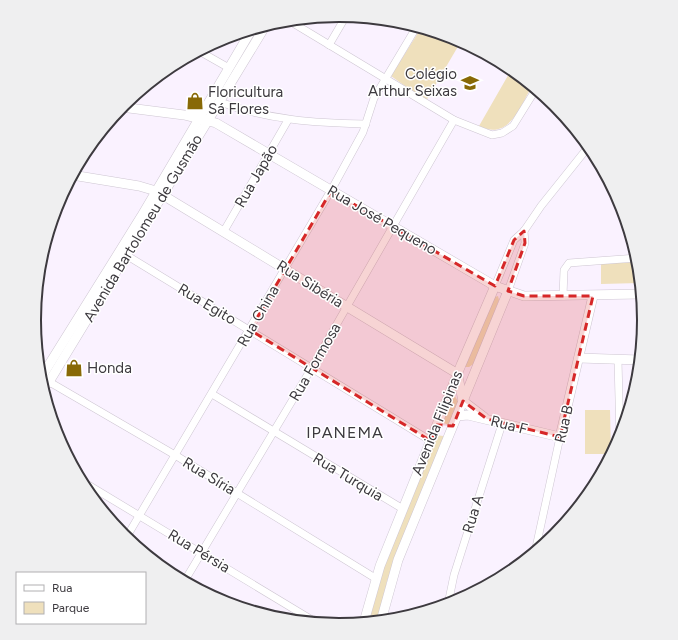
<svg xmlns="http://www.w3.org/2000/svg" width="678" height="640" font-family="Figtree,sans-serif">
<rect width="100%" height="100%" fill="#faf2ff"/>
<g fill="#efe0bc">
<polygon points="421,28 451,37 460,43 426,101 391,76"/>
<path d="M510,72L532,86C520,107 509,141 479,126Z"/>
<polygon points="638,262 640,283 601,284 601,263"/>
<polygon points="498,296 499,300 475,363 469,367 464,367 495,297"/>
<polygon points="453,393 459,403 449,425 441,422"/>
<polygon points="585,410 610,410 611,454 585,454"/>
<polygon points="436,435 443,436 445,439 387,581 379,621 367,622 376,583"/>
</g>
<g fill="none" stroke-linecap="round" stroke-linejoin="round">
<g stroke="#cec6d2" stroke-width="8">
<g id="minor">
<polyline points="288,20 454,120 492,135 502,133 513,126 536,89"/>
<polyline points="329,45 346,16"/>
<polyline points="199,51 229,68"/>
<path d="M220,102C267,120 316,123 366,124"/>
<polyline points="185,115 205,107"/>
<polyline points="224,231 288,120"/>
<polyline points="126,255 431,441"/>
<polyline points="495,286 514,240 524,231 541,206 589,146"/>
<polyline points="508,291 525,243 524,231"/>
<polyline points="563,296 564,270 569,263 637,258"/>
<polyline points="618,360 620,439"/>
<polyline points="46,380 175,455 375,578"/>
<polyline points="212,394 403,509"/>
<polyline points="80,480 317,623"/>
<polyline points="126,538 333,187 363,132 374,98 417,26"/>
<polyline points="535,552 560,437"/>
<polyline points="184,582 311,369 454,120"/>
<polyline points="448,604 454,575 502,424"/>
</g>
</g>
<g stroke="#cec6d2" stroke-width="10">
<g id="major">
<polyline points="121,107 184,115 216,123 495,286 524,296 641,294"/>
<polyline points="72,175 139,186 156,191 458,374"/>
<polyline points="579,358 640,360"/>
<polyline points="458,377 463,401 484,417"/>
<polyline points="41,382 42,376 141,217 252,29"/>
<polyline points="43,388 49,382 266,25"/>
<polyline points="457,416 468,415 560,437 593,296"/>
<polyline points="381,621 398,560 508,291"/>
<polyline points="364,622 380,566 461,365 495,286"/>
</g>
</g>
<use href="#minor" stroke="#fff" stroke-width="7"/>
<use href="#major" stroke="#fff" stroke-width="9"/>
</g>
<path fill="#d62828" fill-opacity="0.2" stroke="#d62828" stroke-width="3" stroke-dasharray="8 5" stroke-linejoin="round" d="M331,191L495,286L514,240L524,231L525,243L508,291L524,296H593L560,437L487,419L463,401L453,426L437,425L431,441L250,330Z"/>
<defs>
<g id="school-bare" transform="scale(1.38)"><path d="M0-5L7-2L0 1L-7-2ZM-4 1L0 2.5L4 1V4Q0 6-4 4Z" fill="#886906" stroke="#fff" stroke-width="2.5" paint-order="stroke"/></g>
<g id="shop-bare" transform="scale(1.38)"><path d="M-5-2.5h2.3a2.7 3.5 0 0 1 5.4 0H5L5.5 6h-11ZM-1.5-2.5h3a1.5 2.3 0 0 0-3 0Z" fill="#886906" stroke="#fff" stroke-width="2.5" paint-order="stroke"/></g>
</defs>
<g fill-rule="evenodd">
<use href="#school-bare" x="470" y="83"/>
<use href="#shop-bare" x="195" y="101"/>
<use href="#shop-bare" x="74" y="368"/>
</g>
<g text-anchor="middle" stroke-width="3" stroke-linejoin="round" paint-order="stroke">
<g font-size="15" fill="#3d3a3f" stroke="#fff" text-anchor="start">
<text x="457" y="79" text-anchor="end">Colégio<tspan x="457" dy="17">Arthur Seixas</tspan></text>
<text x="208" y="97">Floricultura<tspan x="208" dy="17">Sá Flores</tspan></text>
<text x="87" y="373">Honda</text>
</g>
<g font-size="15" fill="#3d3a3f" stroke="#fff">
<text transform="translate(256 176) rotate(-60)" y="5">Rua Japão</text>
<text transform="translate(382 220) rotate(30)" y="5">Rua José Pequeno</text>
<text transform="translate(143 228) rotate(-59)" y="5">Avenida Bartolomeu de Gusmão</text>
<text transform="translate(310 284) rotate(32)" y="5">Rua Sibéria</text>
<text transform="translate(207 304) rotate(31)" y="5">Rua Egito</text>
<text transform="translate(258 316) rotate(-60)" y="5">Rua China</text>
<text transform="translate(315 362) rotate(-60)" y="5">Rua Formosa</text>
<text transform="translate(437 423) rotate(-68)" y="5">Avenida Filipinas</text>
<text transform="translate(564 424) rotate(-77)" y="5">Rua B</text>
<text transform="translate(509 425) rotate(14)" y="5">Rua F</text>
<text transform="translate(209 476) rotate(31)" y="5">Rua Síria</text>
<text transform="translate(348 477) rotate(31)" y="5">Rua Turquia</text>
<text transform="translate(473 514) rotate(-73)" y="5">Rua A</text>
<text transform="translate(199 551) rotate(31)" y="5">Rua Pérsia</text>
</g>
<g font-size="16" letter-spacing="1" fill="#3d3a3f" stroke="#fff">
<text x="345" y="438">IPANEMA</text>
</g>
</g>
<path d="M0 0H678V640H0ZM41 320a298 298 0 1 1 596 0a298 298 0 1 1-596 0Z" fill="#efeff0" fill-rule="evenodd"/>
<path fill="none" stroke="#3d3a3f" stroke-width="2" d="M41 320a298 298 0 1 1 596 0a298 298 0 1 1-596 0Z"/>
<rect x="16" y="572" width="130" height="52" fill="#ffffff" stroke="#b1b0b2"/>
<rect x="24" y="585" width="20" height="6" fill="#ffffff" stroke="#b1b0b2"/>
<text x="52" y="592" font-size="12" fill="#3d3a3f">Rua</text>
<rect x="24" y="602" width="20" height="12" fill="#efe0bc" stroke="#b1b0b2"/>
<text x="52" y="612" font-size="12" fill="#3d3a3f">Parque</text>
</svg>
